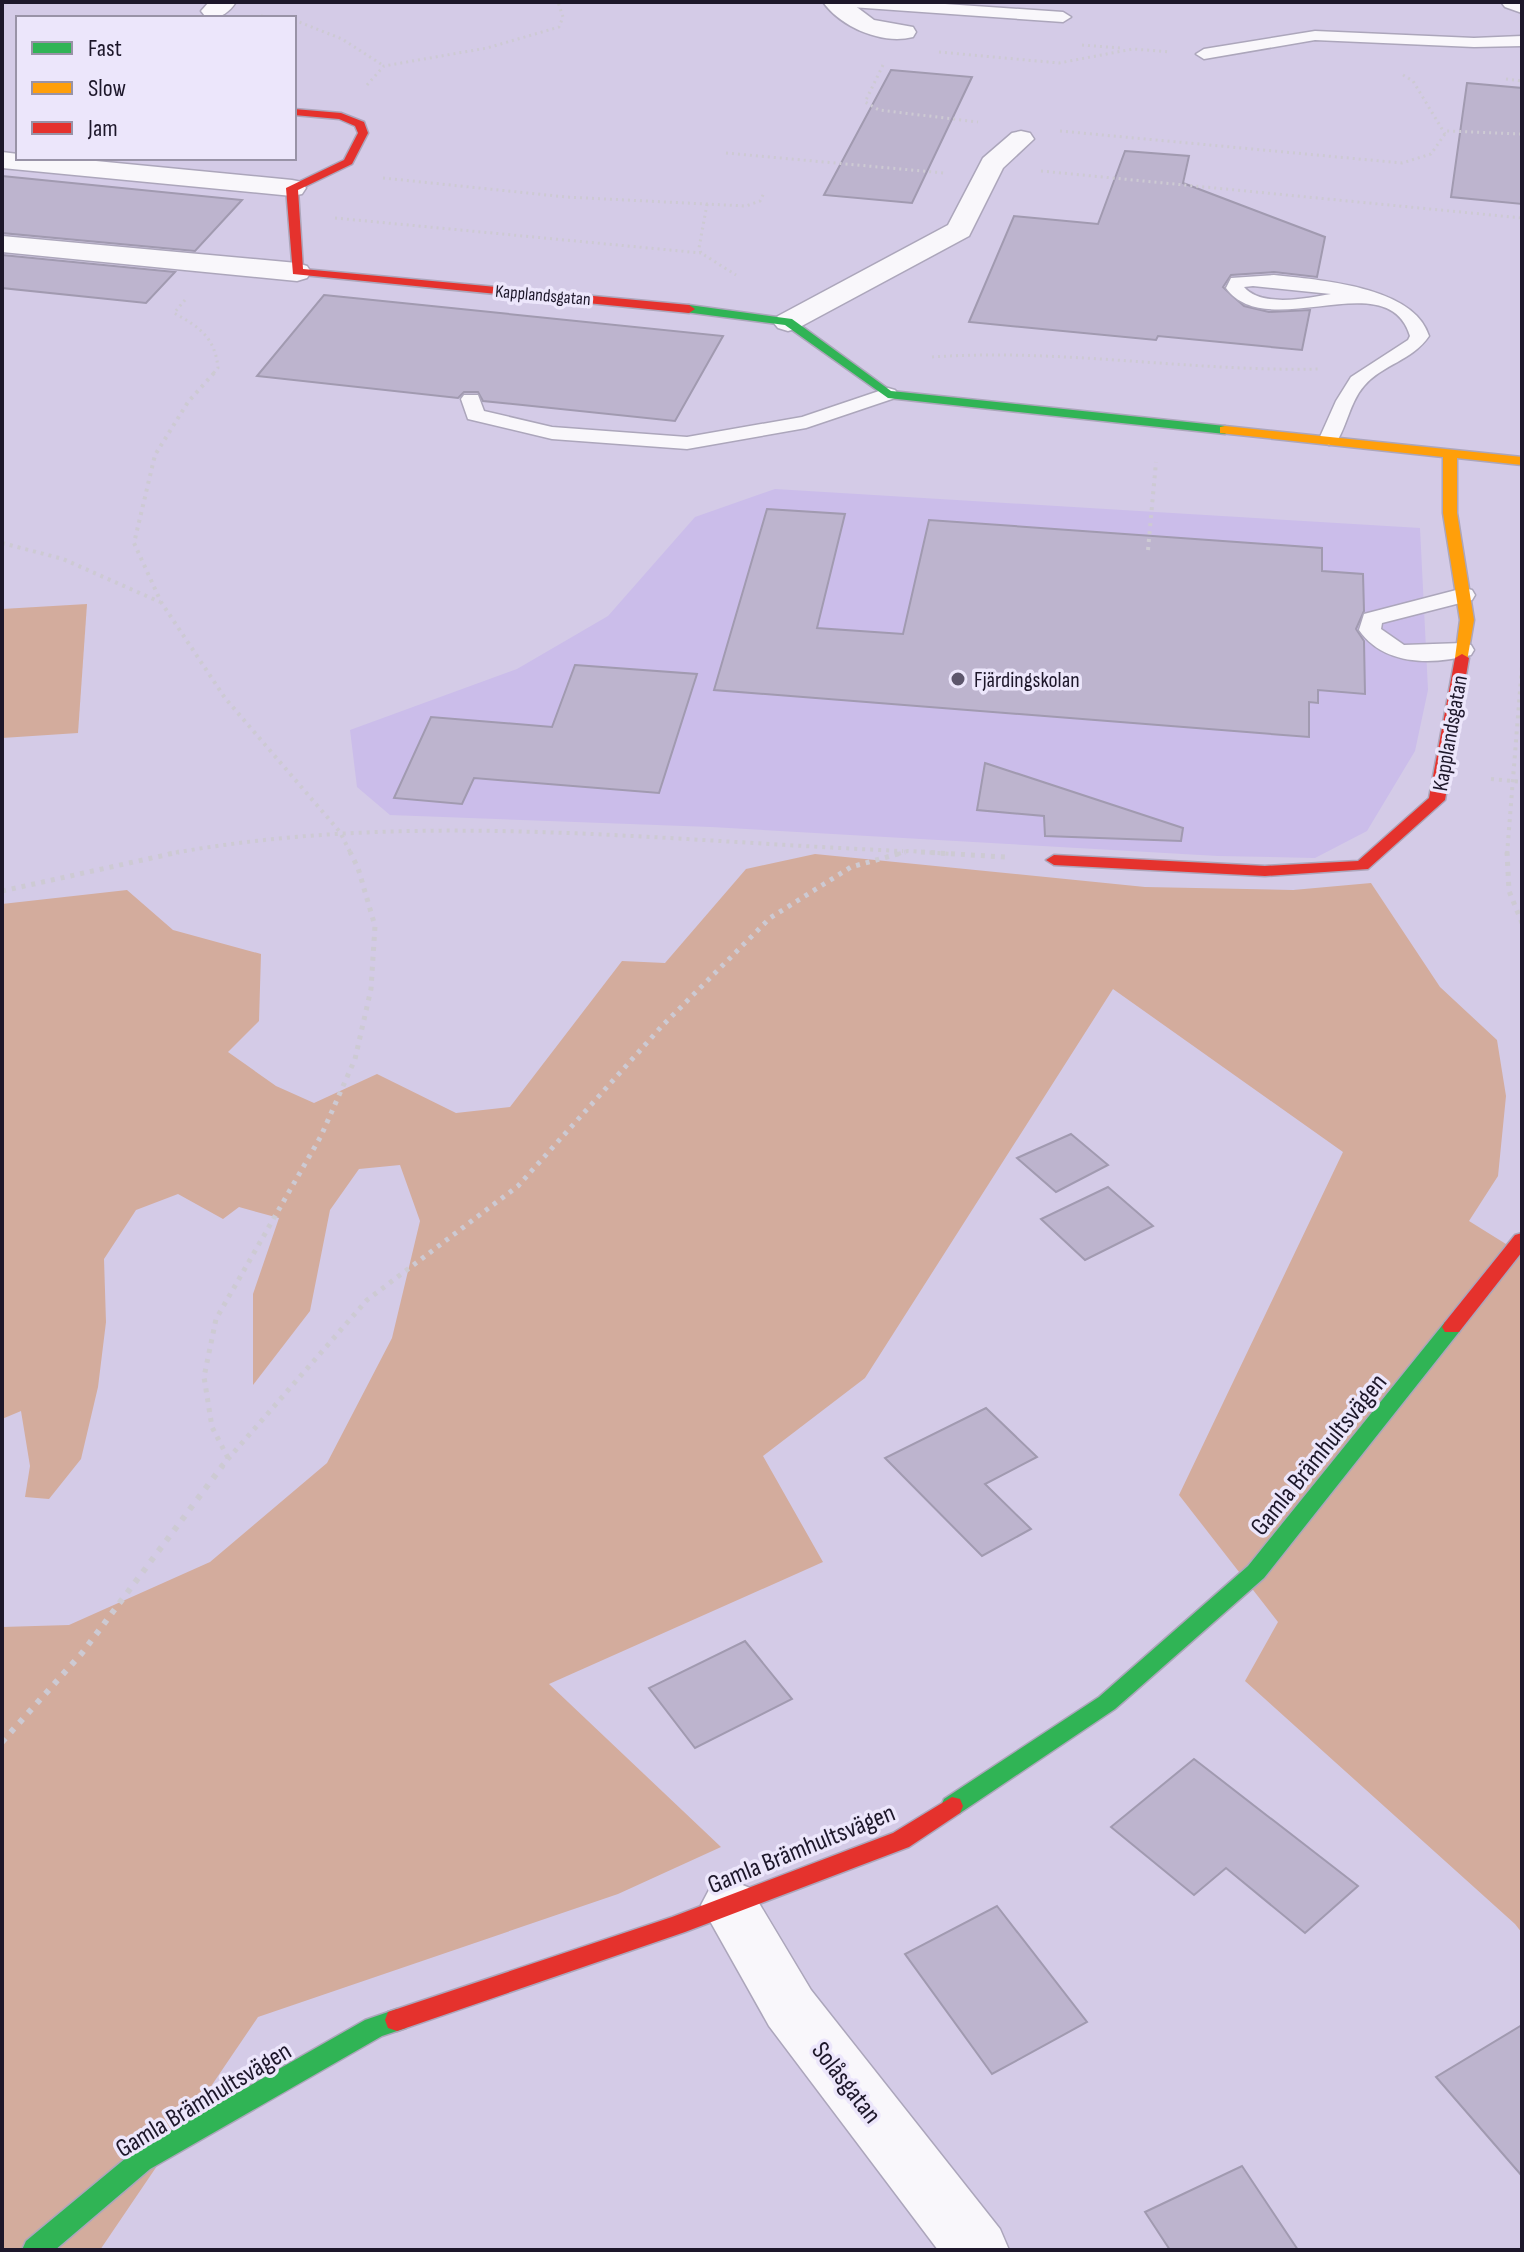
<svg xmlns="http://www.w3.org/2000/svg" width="1524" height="2252" font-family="'Sofia Sans Condensed',sans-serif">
<rect width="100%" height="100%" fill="#d4cbe7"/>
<polygon fill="#cbbdea" points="775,489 1420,528 1428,690 1415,751 1367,831 1315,858 1218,856 711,827 390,815 357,787 350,730 517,669 608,616 695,517"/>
<g fill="#d3ac9d">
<polygon points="87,604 78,733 2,738 2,609"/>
<polygon points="815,854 1145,887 1293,890 1371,883 1440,987 1497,1040 1506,1096 1498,1176 1469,1221 1522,1254 1522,1933 1515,1924 1245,1681 1278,1622 1179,1495 1343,1152 1113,989 865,1378 763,1456 823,1562 549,1684 721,1847 618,1894 258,2017 100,2250 2,2250 2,1627 69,1625 210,1562 327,1463 392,1338 420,1221 400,1165 359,1169 330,1210 310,1311 253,1385 253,1294 279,1218 239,1207 223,1219 178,1194 136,1210 104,1259 106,1322 98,1387 81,1459 49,1499 25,1497 30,1466 21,1411 2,1419 2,904 127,890 173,930 261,954 259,1021 228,1052 276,1086 314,1103 377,1074 456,1113 510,1107 622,961 665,963 746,869"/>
</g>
<g fill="#bdb4ce" stroke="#a19ab0" stroke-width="2">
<polygon points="891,70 972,77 912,203 824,195"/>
<polygon points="1467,83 1522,88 1522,204 1451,197"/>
<polygon points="1125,151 1189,156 1183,183 1325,237 1317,277 1274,272 1231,275 1223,287 1244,306 1269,312 1310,310 1302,350 1158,336 1156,340 969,322 1014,216 1098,224"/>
<polygon points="2,176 242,200 195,251 2,233"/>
<polygon points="2,255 175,272 146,303 2,288"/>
<polygon points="324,295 723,336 675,421 483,401 478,392 464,392 458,398 257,376"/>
<polygon points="767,509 845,514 817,628 903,634 929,520 1322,548 1322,571 1363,574 1364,611 1356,629 1364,641 1365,694 1318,690 1318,703 1309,702 1309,737 714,690"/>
<polygon points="575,665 697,674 659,793 474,778 462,804 394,798 431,717 552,727"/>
<polygon points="985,763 1183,828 1181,841 1045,836 1044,816 977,810"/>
<polygon points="1071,1134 1108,1165 1056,1192 1017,1158"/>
<polygon points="1108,1187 1153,1226 1085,1260 1041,1219"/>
<polygon points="986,1408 1037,1457 985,1484 1031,1529 982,1556 885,1458"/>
<polygon points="745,1641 792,1699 695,1748 649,1688"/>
<polygon points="1194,1759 1358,1886 1305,1933 1226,1868 1194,1895 1111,1827"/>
<polygon points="997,1906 1087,2022 992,2074 905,1954"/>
<polygon points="1522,2025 1522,2176 1436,2077"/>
<polygon points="1242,2166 1298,2250 1170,2250 1145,2212"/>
</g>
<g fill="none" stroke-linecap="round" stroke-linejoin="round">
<g stroke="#aca6bb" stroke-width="3">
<g id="lane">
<polygon points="843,2 916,2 1063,12 1071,17 1063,22 851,7"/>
<polygon points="1315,31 1474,38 1522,36 1522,46 1474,47 1315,40 1204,59 1196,54 1204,49"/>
<path d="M1274,275C1319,280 1414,286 1429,336C1412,361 1383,364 1364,386C1350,402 1347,426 1336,443L1329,445L1319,439L1336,401L1351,377L1408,340L1410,336C1388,262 1267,345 1226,288L1231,278ZM1253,286L1331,294C1308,298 1262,308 1244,287Z"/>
<polygon points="888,388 895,390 898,394 895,398 806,428 687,449 552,439 468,419 461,399 464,395 478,395 484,411 552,427 687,437 802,417"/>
<path d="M1464,588L1472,590L1475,595L1472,600L1382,623L1381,629L1404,645L1463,643L1471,645L1474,650L1471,655C1432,665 1384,666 1359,630L1364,614Z"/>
</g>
</g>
<g stroke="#aca6bb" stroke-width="3">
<g id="street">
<path d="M209,2H236C228,14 218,20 205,16L201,11Z"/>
<path d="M823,2H850L874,20L913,27L916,32L913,37C882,45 841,27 823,2Z"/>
<polygon points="1501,2 1522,2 1522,13 1505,7"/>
<polygon points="1021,131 1030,133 1034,139 1003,168 969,236 798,328 788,331 778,328 773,322 778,316 948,225 983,158 1012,133"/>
<polygon points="2,152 18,154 18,158 65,158 292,180 302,182 306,188 302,194 292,196 2,168"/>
<polygon points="2,236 297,263 307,266 311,272 307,278 297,281 2,252"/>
<polygon points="730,1880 750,1888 811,1990 1000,2229 1009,2250 938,2250 769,2026 701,1905 710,1888"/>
</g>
</g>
<g stroke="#aca6bb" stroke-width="3">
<g id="fast">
<polygon points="689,305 792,319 891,391 1225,426 1231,430 1225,434 888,398 785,325 685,312 685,306"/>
<polygon points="1452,1320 1459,1322 1462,1327 1459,1332 1264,1578 1115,1709 960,1813 952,1815 944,1813 941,1806 944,1799 1099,1697 1248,1566 1445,1322"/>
<polygon points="397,2009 406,2012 409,2020 406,2028 382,2036 150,2169 55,2250 22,2250 26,2241 132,2153 365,2020"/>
</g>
</g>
<g stroke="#aca6bb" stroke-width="3">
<polygon id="slow" points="1225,426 1522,457 1522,465 1457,458 1457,513 1474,620 1467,661 1457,661 1455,658 1460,620 1443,513 1443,457 1220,433 1220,427"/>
</g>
<g stroke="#aca6bb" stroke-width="3">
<g id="jam">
<polygon points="294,109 341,113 364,122 368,133 352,164 298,190 303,269 689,305 695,309 689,313 293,274 286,188 344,160 358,133 355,126 339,119 294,115"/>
<polygon points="1462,654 1469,658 1445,800 1368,869 1265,876 1054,865 1046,860 1054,855 1265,866 1358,861 1429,798 1455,658"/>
<polygon points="1522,1233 1522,1252 1459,1332 1445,1332 1442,1327 1445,1322 1515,1235"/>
<polygon points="952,1797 960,1799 963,1806 960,1813 909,1847 685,1932 397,2031 388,2028 385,2020 388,2012 672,1917 893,1833"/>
</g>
</g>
<g stroke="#cdcad3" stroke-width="3" stroke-dasharray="2 4" stroke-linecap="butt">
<polyline points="261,16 284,18"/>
<polyline points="294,20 342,39 384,66"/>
<polyline points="1082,45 1120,48"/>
<polyline points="939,52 1059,63 1133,49 1171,52"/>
<polyline points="883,65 865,102 879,110 978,122"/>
<polyline points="1403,75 1413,81 1445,134"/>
<polyline points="1506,79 1522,81"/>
<polyline points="367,85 384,66 487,48 559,27 563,17 558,2"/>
<polyline points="1060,131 1402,163 1431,154 1447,131 1522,134"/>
<polyline points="726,153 944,173"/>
<polyline points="1041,171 1522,218"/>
<polyline points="383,178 566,197 746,206 760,201 764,193"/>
<polyline points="707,204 699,248 701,253 736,275"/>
<polyline points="335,218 701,253"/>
<path d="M185,300L174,313C199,327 215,337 218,368L212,375"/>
<path d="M932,357C1062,348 1191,372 1321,369"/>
</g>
<g stroke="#cdcad3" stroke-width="4" stroke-dasharray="3 5" stroke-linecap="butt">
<polyline points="214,373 188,402 155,455 134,543 161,602 225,698 340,832 351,854"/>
<polyline points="2,543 63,559 160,602"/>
<polyline points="1148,550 1156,462"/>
<polyline points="1491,779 1522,782"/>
<path d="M168,854C412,809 657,841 903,851"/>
<polyline points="898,854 908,851 953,854"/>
<polyline points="1507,854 1522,666"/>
</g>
<g stroke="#cdcad3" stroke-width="5" stroke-dasharray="4 6" stroke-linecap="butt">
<polyline points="921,852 1005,857"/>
<polyline points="1507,852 1509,891 1522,923"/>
<polyline points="2,891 179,852"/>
<polyline points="228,1458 212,1427 204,1377 216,1319 321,1136 355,1059 371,989 375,926 358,868 350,852"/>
<polyline points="221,1467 367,1300 518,1186 662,1026 770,918 851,867 905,852"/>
</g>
<polyline stroke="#cdcad3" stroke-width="6" stroke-dasharray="5 8" stroke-linecap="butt" points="2,1742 82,1653 223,1465"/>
<use href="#lane" fill="#f9f7fb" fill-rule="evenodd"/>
<use href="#street" fill="#f9f7fb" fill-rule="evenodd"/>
<use href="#fast" fill="#30b455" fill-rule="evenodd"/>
<use href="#slow" fill="#ff9f0a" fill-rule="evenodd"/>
<use href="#jam" fill="#e5322d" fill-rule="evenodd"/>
</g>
<circle fill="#5d566c" stroke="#ece6fb" stroke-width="3" cx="958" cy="679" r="8"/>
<g text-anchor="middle" stroke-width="7" stroke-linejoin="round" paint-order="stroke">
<g font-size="18" fill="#1d172a" stroke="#ece6fb">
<text transform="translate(543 295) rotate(5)" y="6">Kapplandsgatan</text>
</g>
<g font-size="22" fill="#1d172a" stroke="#ece6fb" text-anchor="start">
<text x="974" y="687">Fjärdingskolan</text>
</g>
<g font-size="22" fill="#1d172a" stroke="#ece6fb">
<text transform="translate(1449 733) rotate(-80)" y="8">Kapplandsgatan</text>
</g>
<g font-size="26" fill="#1d172a" stroke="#ece6fb">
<text transform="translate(1318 1454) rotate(-51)" y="9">Gamla Brämhultsvägen</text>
<text transform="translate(801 1848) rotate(-22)" y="9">Gamla Brämhultsvägen</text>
<text transform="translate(847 2082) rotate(52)" y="9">Solåsgatan</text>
<text transform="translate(203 2099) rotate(-31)" y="9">Gamla Brämhultsvägen</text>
</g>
</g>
<rect width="1524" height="2252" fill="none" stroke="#1d172a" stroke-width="8"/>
<rect x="16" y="16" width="280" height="144" fill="#ece6fb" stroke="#9993a7" stroke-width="2"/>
<rect x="32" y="42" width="40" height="12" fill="#30b455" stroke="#9993a7" stroke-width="2"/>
<text x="88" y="56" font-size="24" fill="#1d172a">Fast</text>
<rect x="32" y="82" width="40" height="12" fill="#ff9f0a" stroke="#9993a7" stroke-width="2"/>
<text x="88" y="96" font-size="24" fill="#1d172a">Slow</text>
<rect x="32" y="122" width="40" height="12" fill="#e5322d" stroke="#9993a7" stroke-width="2"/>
<text x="88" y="136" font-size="24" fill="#1d172a">Jam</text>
</svg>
